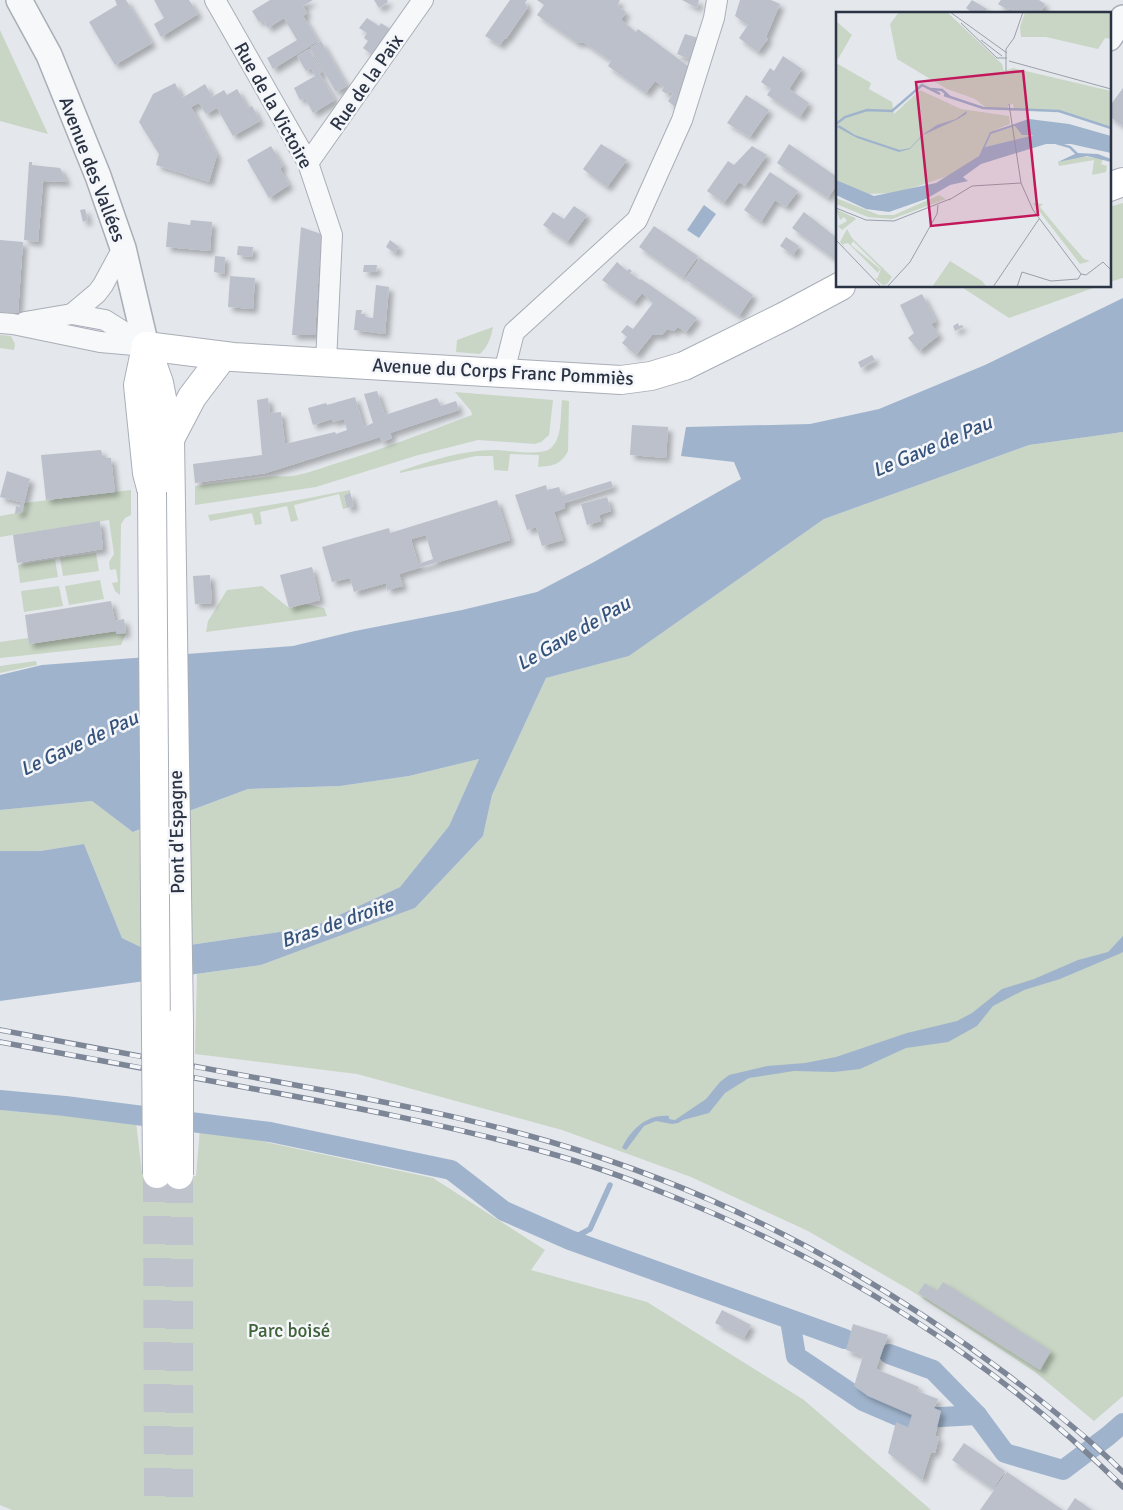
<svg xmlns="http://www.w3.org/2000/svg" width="1123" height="1510" font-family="Signika,sans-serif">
<defs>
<filter id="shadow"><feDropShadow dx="4.5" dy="4.5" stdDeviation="2.5" flood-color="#0004"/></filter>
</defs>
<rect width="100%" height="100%" fill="#e4e7ec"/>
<g fill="#c9d6c5">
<polygon points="0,30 48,134 0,121"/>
<polygon points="1123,203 1123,278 1109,282 1109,207"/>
<polygon points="960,286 1099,286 1009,318"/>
<path d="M493,327C491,338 488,346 480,354L456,352L457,340Z"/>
<polygon points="0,335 11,336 15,344 14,350 0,348"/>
<path d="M455,392L553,400L549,435L541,442L535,444L478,440L415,456L316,487L195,505V486L276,476C293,479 315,470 331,465C379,450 425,433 472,415L471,411Z"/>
<path d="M562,400L569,401L568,451C561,465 552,466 538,467L539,455L510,454L508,471L494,470L493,456H476L400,473V471C430,461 462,450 494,450C508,450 540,457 551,448C563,437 560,415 562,400Z"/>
<polygon points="1123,432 1123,1396 1094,1421 1035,1372 910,1290 808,1231 691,1177 562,1130 357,1074 195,1054 197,974 261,965 415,908 483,836 492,795 546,678 629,656 824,519 1029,445"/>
<polygon points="131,490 131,515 125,518 121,524 120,595 115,591 112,583 118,582 116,569 110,570 109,562 114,554 109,520 0,537 0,516 22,512 24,503"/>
<polygon points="350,490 350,492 344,497 347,508 343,509 339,494 294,505 298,520 291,522 287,506 260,512 262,524 255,525 252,513 210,521 208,515 288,502"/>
<polygon points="96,553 99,571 63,576 60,558"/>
<polygon points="55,559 58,577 20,583 18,565"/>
<polygon points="100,580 104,599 69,605 65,586"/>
<polygon points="59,586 63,606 24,612 21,591"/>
<polygon points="262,586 289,608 305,604 324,608 327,616 206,632 208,621 227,590"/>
<polygon points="116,631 116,634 126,633 121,645 0,658 0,642 28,638 29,644"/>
<polygon points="36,661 37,665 0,673 0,666"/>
<polygon points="479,759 449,826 400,887 313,927 149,951 122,938 84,844 40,851 0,851 0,810 92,801 134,832 248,789 340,786 409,776"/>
<polygon points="0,1110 136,1122 142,1173 196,1176 200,1128 433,1178 545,1250 531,1270 647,1302 804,1400 931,1510 12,1510 0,1505"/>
</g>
<g fill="#9fb4cc">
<polygon points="704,205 716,214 699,238 687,230"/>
<polygon points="1123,298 1123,432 1029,445 824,519 629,656 546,678 492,795 483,836 415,908 261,965 0,1001 0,851 40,851 84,844 122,938 149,951 313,927 400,887 449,826 479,759 409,776 340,786 248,789 133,832 92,801 0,810 0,675 42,665 293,646 355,631 462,610 537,592 594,562 741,479 734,462 681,456 686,427 810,424 879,409 985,365"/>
<path d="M1123,936V952L1119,954L1060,979L1024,990L993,1006L977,1026L948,1042L906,1048L860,1069L834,1072L794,1071L749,1078L725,1093L709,1113L683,1120L678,1123L672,1124L656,1121L644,1126L626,1150L622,1148C630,1130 648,1113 669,1116V1119L675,1120L706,1099L720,1082L729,1075L767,1066L805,1063L836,1057L907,1033L957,1021L972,1013L1002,989L1034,979L1078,960L1108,952Z"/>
</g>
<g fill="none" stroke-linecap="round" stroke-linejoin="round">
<polyline stroke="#9fb4cc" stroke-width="5.5" points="570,1240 590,1229 610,1185"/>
<g stroke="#9fb4cc" stroke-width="20">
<polyline points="0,1100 65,1106 270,1132 451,1170 504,1211 570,1240 845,1339"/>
<polyline points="790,1320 796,1356 863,1401 905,1419 977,1415"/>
<polyline points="889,1354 933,1370 977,1415 1005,1453 1063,1470 1108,1436 1123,1423"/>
</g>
</g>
<g fill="#bbc0ca" fill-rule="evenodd" filter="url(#shadow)">
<polygon points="115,0 126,0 152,43 115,65 89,22 117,5"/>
<polygon points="154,0 189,0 198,14 161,37 154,24 164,18"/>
<polygon points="270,0 313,0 303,6 307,13 303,16 318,41 273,69 267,58 297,40 284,18 268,28 263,20 259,22 252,11"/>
<polygon points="374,0 387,0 388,2 379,8"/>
<polygon points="510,0 527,0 525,3 528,7 506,39 505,38 500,45 485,36"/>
<polygon points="537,0 620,0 617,6 626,12 621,20 636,32 638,29 692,69 680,100 675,107 668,101 673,94 669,91 667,94 662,91 664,87 655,81 646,93 608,66 611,61 583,42 577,43 537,15 544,5"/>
<polygon points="682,0 699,0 697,8"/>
<polygon points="740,0 771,0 780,4 766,37 768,39 758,52 739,38 748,25 735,16"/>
<polygon points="972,0 987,9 984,14 974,14 966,8"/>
<polygon points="1001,0 1039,0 1045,4 1040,14 1018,14 1009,8 1008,10 998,4"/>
<polygon points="367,18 379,26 381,23 393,31 374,56 363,48 368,41 364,38 367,33 359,28"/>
<polygon points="685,34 701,39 694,61 677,54"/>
<polygon points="321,41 347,86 336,92 310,48"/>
<polygon points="309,49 322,72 319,73 335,100 313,113 305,98 300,100 294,88 315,76 311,68 306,71 297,56"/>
<polygon points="783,56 802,69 789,89 809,103 800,117 767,95 771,89 761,82 770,68 774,71"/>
<polygon points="175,83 182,98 205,84 212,97 224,90 227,95 237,89 248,108 252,106 260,121 233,136 217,108 206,114 199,103 191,107 217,155 209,182 156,165 159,154 139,122 153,94"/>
<polygon points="1123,88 1123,126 1109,116 1109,107"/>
<polygon points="746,95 769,110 750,137 727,123"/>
<polygon points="601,144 627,160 607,187 583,169"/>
<polygon points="789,144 837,177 837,184 828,198 777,163"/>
<polygon points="271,146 283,166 280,169 289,185 269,198 247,160"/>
<polygon points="752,146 767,155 745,186 739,182 724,203 707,191 728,161 734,165"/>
<polygon points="29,162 32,162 32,165 60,168 67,182 44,181 43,183 38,242 24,240"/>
<polygon points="770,172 798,191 786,207 775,200 761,222 744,210"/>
<polygon points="574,206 587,215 567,242 543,225 553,212 564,219"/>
<polygon points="85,209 88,220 83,222 80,210"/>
<polygon points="804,212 837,238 837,252 833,258 792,228"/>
<polygon points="191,220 212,222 210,251 166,247 168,222 190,225"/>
<polygon points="654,226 698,256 683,278 639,247"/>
<polygon points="301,227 321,234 315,335 292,335"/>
<polygon points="786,237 799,246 793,255 780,246"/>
<polygon points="0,240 23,242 18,313 0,312"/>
<polygon points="390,240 399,247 395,253 386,247"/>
<polygon points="238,246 253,247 252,257 237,255"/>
<polygon points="215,256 225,257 224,274 214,272"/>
<polygon points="700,258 753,295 739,316 685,279"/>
<polygon points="617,262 627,271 629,269 632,271 630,273 640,280 641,279 697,318 686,332 678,327 674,331 667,329 662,335 652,335 636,355 622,343 627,337 621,332 627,325 633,329 653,303 642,293 634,303 602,280"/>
<polygon points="364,265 377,265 376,272 363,272"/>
<polygon points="230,276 255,278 253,309 228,307"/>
<polygon points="376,285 389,287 385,334 354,330 356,310 362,310 361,314 365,314 365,317 373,318"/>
<polygon points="922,294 936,321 931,324 939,335 919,351 908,338 914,333 900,305"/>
<polygon points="958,323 959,326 962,325 963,327 955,331 953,326"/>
<polygon points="872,355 875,360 861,368 858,362"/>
<polygon points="377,391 385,415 437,398 441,406 456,401 459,410 390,433 392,438 382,442 380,437 266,473 195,483 193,464 262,455 257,400 268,398 270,413 281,412 285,444 335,432 336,434 347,430 344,419 333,422 332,419 313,425 308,408 326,403 327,405 355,397 364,427 373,423 364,394"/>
<polygon points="632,425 668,427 666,458 630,455"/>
<polygon points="101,450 103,458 111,458 115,492 46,500 41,455"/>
<polygon points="7,471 30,479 22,512 15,514 16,506 20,507 20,502 0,497"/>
<polygon points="611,481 613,487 564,503 565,508 554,512 563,540 542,546 536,527 527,530 515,495 546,485 547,490 559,487 562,496"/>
<polygon points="350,492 354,506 347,508 344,496"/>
<polygon points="607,497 611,511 599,515 601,521 587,525 581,504"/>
<path d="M497,500L510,540L399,574L403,586L387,590L386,583L354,592L350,578L332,582L322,547L389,528L390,533ZM426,535L433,559L418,564L411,539Z"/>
<polygon points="100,521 103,549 17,563 13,535"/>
<polygon points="312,567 320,600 289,608 280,575"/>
<polygon points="210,575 212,603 195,604 193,576"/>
<polygon points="111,601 115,621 124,619 126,633 116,634 116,631 29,644 25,615"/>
<polygon points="943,1282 1051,1351 1040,1370 918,1293 925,1283 937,1291"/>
<polygon points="722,1310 751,1325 744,1338 715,1323"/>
<polygon points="853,1324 888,1335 876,1369 919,1387 917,1391 938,1399 934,1408 941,1411 935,1436 939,1437 935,1453 931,1452 922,1480 888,1453 896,1422 908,1427 912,1415 868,1396 854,1386 863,1356 846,1350"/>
<polygon points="964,1443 1005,1471 993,1489 952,1460"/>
<polygon points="1007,1472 1063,1510 980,1510"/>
<polygon points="1075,1498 1092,1510 1067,1510"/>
</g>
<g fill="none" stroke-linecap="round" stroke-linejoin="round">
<g stroke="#bfc3cb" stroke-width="28" stroke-dasharray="28 14" stroke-linecap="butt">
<polyline points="157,1174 158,1510"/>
<polyline points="179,1175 179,1510"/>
</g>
<g stroke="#a9aeb7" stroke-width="22">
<g id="minor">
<polyline points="215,0 308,163 332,235 326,362"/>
<polyline points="308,163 423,0"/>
<polyline points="72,314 97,293 103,285 123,248"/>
<polyline points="25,322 72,314 105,320 143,344"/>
<polyline points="0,323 13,324 100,342 146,346"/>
<polyline points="504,372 514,332 637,220 682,120 714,18 717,0"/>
</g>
</g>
<g stroke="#a9aeb7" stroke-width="28">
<g id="tertiary">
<polyline points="19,0 49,55 98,176 123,248 146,346"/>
<polyline points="1109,38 1123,18"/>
</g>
</g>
<g stroke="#a9aeb7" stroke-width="30">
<g id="secondary">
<polyline points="1109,187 1123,182"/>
<polyline points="146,346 233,357 621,380 651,376 684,366 785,316 841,286"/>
<polyline points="146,346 159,383 170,439 179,1022"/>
<polyline points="146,347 138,385 147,473 152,492"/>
<polyline points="170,439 192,397 223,356"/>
</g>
</g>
<use href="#minor" stroke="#f7f8fa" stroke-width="20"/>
<use href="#tertiary" stroke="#f7f8fa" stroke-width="25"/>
<use href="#secondary" stroke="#fff" stroke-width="28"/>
<g stroke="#7d8696" stroke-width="5.5">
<g id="rail">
<path d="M0,1030C93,1048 186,1065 279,1082C370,1099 462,1116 551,1142C715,1190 869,1271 1005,1373C1046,1404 1086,1436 1123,1472"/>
<path d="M0,1042C83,1057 166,1072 249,1088C349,1106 448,1125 545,1152C589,1164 632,1180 674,1197C839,1263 996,1361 1123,1487"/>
</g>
</g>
<use href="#rail" stroke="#f4f6f9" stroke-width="4" stroke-dasharray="11" stroke-linecap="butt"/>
<g stroke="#a9aeb7" stroke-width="30" stroke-linecap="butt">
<g id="secondary-bridge">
<polyline points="152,492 157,1174"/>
<polyline points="179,1022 179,1175"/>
</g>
</g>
<use href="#secondary-bridge" stroke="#fff" stroke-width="28"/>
</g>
<g text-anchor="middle" stroke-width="5" stroke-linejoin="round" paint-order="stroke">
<g font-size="19" fill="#2b3445" stroke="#f4f6f9">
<text transform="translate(366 82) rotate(-55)" y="7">Rue de la Paix</text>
<text transform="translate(274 105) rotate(61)" y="7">Rue de la Victoire</text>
<text transform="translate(93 169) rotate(69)" y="7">Avenue des Vallées</text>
<text transform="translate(503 371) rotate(3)" y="7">Avenue du Corps Franc Pommiès</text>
<text transform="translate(176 832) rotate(-91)" y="7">Pont d'Espagne</text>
</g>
<g font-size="19" fill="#3f6138" stroke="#f4f6f9">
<text x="289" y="1337">Parc boisé</text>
</g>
<g font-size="20" font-style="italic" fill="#34527a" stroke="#f4f6f9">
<text transform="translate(932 446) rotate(-23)" y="7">Le Gave de Pau</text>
<text transform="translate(573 633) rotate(-30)" y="7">Le Gave de Pau</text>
<text transform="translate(79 743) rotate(-25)" y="7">Le Gave de Pau</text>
<text transform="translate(337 922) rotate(-19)" y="7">Bras de droite</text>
</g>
</g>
<g transform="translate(836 12)">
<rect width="275" height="275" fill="#e4e7ec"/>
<path d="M63,0H111L166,52L168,59L177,56L275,79V115L223,98L178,97L177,92L172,93V97L149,95L139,87L111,77L61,47L54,12ZM189,0H275V27L269,26L262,37L210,25H185L184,15ZM0,9L16,23L2,47L0,46ZM0,51L35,71L33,77L56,90L58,102L84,78L125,97L173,104L174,112L154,120L143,144L118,162L61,181L28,182L0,168ZM179,114L190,122L198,123L149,135L155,122ZM245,144L267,147L265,152L271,154L270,160L256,163L258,148L223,154L222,150ZM103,183L110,187L56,207L32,205L0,192V186L43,203H58ZM197,191L207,192L204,195L227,223L248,247L254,249L244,252ZM0,197L19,206L20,207L6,218L2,214L11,209L8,205L4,208ZM11,217L16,226L56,265L51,272L47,273L38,266L41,267L45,257L17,229L15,233L44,257L42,261L12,231L7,232L8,235L4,230ZM114,249L146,269L151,275H96Z" fill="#c9d6c5"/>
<path d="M131,99L130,102L122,107L87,123L74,137L63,140L21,126L1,115L3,113L19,123L64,138L74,136L86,123L101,113L120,107ZM193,107L233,112L275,124V141L235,132H210L145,152L127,165L132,169L114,173L90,187L53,200L30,197L0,183V168L38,184L100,171L143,144L154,120ZM179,114L186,123H198L149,135L155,122ZM241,141L262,142L275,147V150L251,144L222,150Z" fill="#9fb4cc" fill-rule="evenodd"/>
<path fill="none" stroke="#9fb4cc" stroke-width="2.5" d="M95,77L106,78L114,85M108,83L147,96L223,99L275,116M0,112L9,105L31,98L56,99L86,73L104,82M220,131L234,135L241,142"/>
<path fill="none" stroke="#9a9fa9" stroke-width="1" d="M114,0L171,41M125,11L161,46H171M145,28L166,44M173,49L275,77M170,59V37L178,26L187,0M173,92L185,171M185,171L197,198L245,262L250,263L267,250L275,258M113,188L136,174L185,171M0,196L30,208L58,209L114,187M0,228L45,275M51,275L74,250L101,202L102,193M157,275L203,207M181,275L186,260L215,269L242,267L245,262"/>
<path fill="#c2185b" fill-opacity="0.15" stroke="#c2185b" stroke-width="2.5" d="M187,59L202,203L95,214L80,70Z"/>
<rect width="275" height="275" fill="none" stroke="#2b3445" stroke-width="2.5"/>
</g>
</svg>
